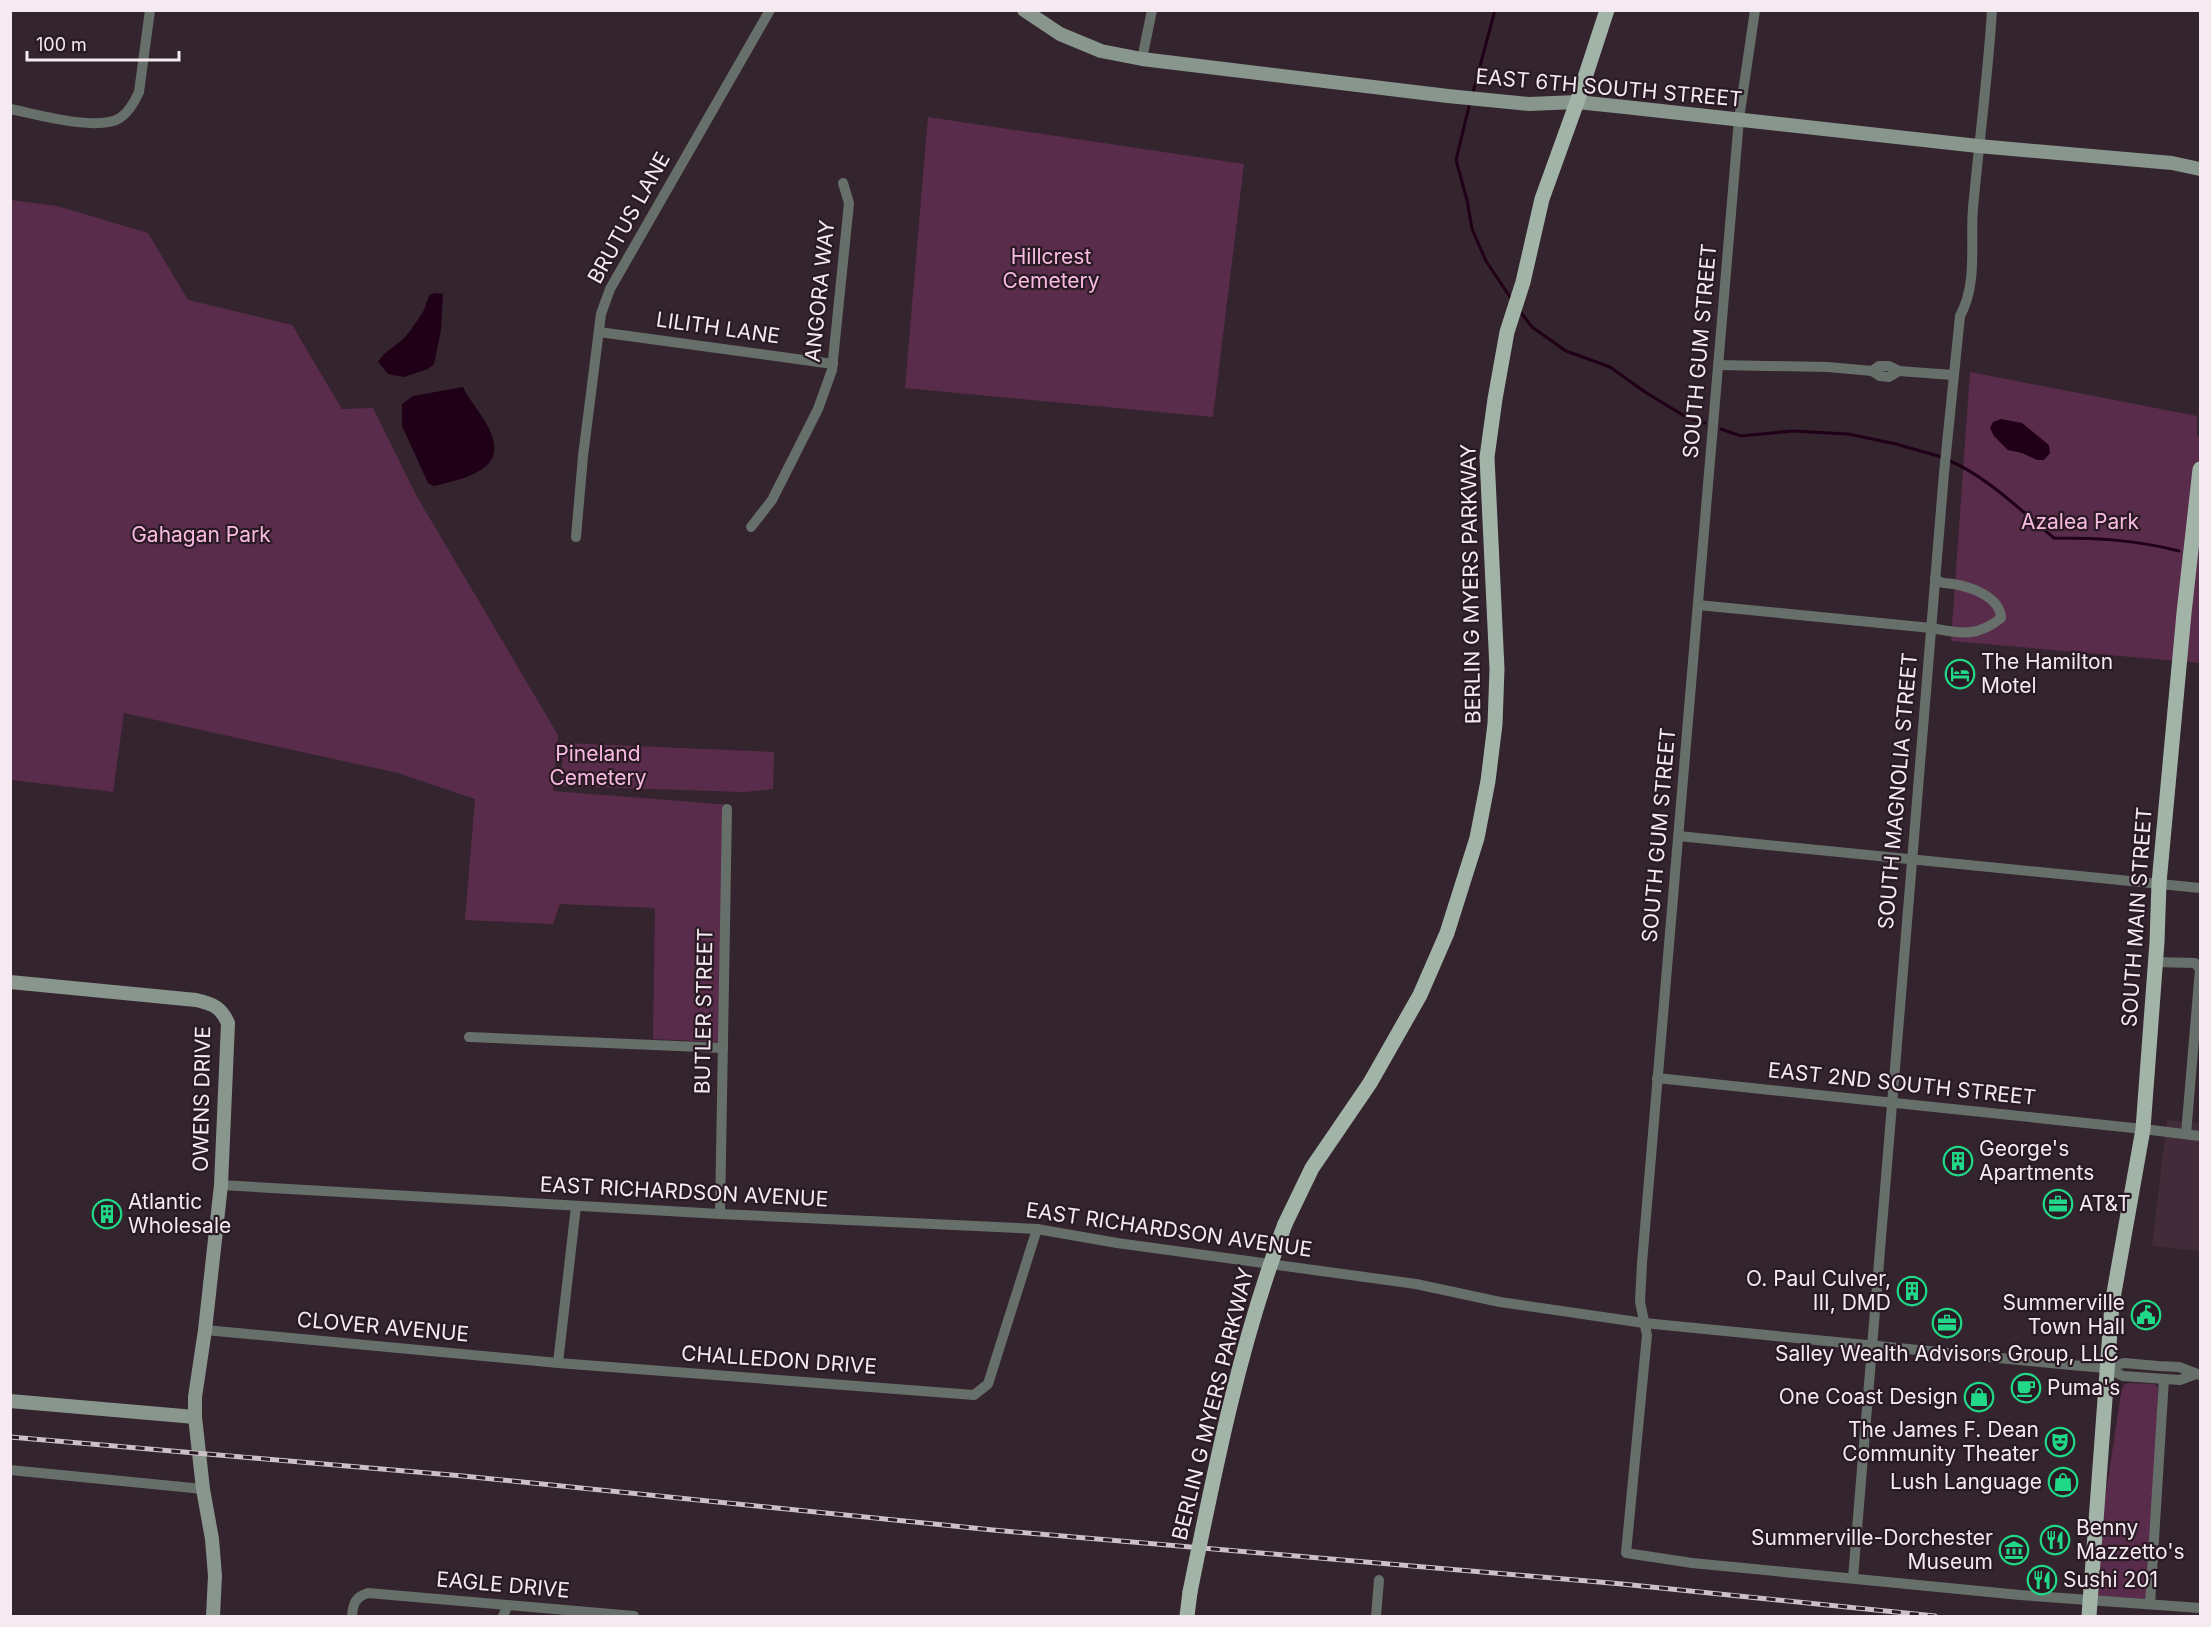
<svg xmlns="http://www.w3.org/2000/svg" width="2211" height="1627" font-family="Inter,sans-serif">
<rect width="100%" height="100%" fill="#34242e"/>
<polygon fill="#432c3a" points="2167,1120 2200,1123 2200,1251 2152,1246"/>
<g fill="#5a2c4b">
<polygon points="928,117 1244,164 1213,417 905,388"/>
<polygon points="11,200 57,206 148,233 188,300 292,325 342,409 373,408 416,495 558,735 553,791 731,805 719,1042 653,1039 655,908 560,904 553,924 465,920 475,799 398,773 124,713 113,792 11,780"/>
<polygon points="1970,372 2197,416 2197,436 2200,437 2200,663 1951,641"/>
<polygon points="564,743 774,752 773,789 744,792 560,786"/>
<polygon points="2128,1383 2154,1384 2157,1386 2158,1390 2150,1604 2090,1600 2121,1393 2124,1385"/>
</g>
<g fill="#200017">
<path d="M437,293L443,294L441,330L434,364L428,369L404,377L388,374L378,362C385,350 397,346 406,336C412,329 418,319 423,312C426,306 426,300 431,294Z"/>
<path d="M463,387C468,398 475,405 481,415C516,466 476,476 434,486L428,483L402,426V404L413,396Z"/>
<polygon points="2001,419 2022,423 2049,445 2050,453 2044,460 2037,460 2022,453 2008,450 1994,436 1990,428 1993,422"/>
</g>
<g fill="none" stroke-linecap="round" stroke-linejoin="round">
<g stroke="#200017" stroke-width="3">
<polyline points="1472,96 1495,10"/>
<polyline points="1470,102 1456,160 1467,200 1472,229 1486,261 1512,300"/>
<polyline points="1519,310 1532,327 1566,351 1610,367 1645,392 1686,417 1705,423"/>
<polyline points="1721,429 1741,436 1792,431 1848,434 1896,444 1942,457"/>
<path d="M1948,460C1988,477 2021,511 2054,538C2099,538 2136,540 2179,551"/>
</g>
<g stroke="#666f69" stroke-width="10">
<polyline points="1755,10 1739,119 1642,1263 1640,1302 1647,1335 1626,1553 1692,1563 2020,1595 2200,1608"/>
<polyline points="1142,59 1152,10"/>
<path d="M10,109C36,114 98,132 120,118C129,112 135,101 139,92L150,10"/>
<polyline points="599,332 833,364"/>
<polyline points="1718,365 1828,367 1872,371 1880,376 1889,377 1899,371"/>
<polyline points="1872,371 1879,366 1889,366 1899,371 1953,375"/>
<polyline points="751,527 772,500 818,409 832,370 849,203 843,183"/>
<polyline points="576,537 583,456 601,314 610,289 770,10"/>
<path d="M1698,605L1931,628C1959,633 1977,638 2001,618C2000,597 1972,587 1953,584C1945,583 1941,584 1935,578"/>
<polyline points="1678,836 2200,888"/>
<polyline points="2155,962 2195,963 2200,969 2186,1134"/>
<polyline points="469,1037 723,1048"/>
<polyline points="1657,1078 2143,1129 2200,1136"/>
<polyline points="221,1185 720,1214 1037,1229 1117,1243 1416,1284 1500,1302 1644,1323 2071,1365 2106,1368 2124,1363 2158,1366 2179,1367 2200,1375"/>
<polyline points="720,1214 727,809"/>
<polyline points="205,1330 558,1363 974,1395 988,1384 1037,1229"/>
<polyline points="558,1363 576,1206"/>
<polyline points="2106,1368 2123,1376 2180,1380 2196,1374"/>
<polyline points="10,1470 203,1489"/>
<path d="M1853,1578L1944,473L1960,316C1978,283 1970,244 1973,208C1979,142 1988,76 1992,10"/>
<polyline points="2150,1604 2164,1379"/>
<path d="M352,1616C353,1604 355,1597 368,1593L634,1616"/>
<polyline points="503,1616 508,1605"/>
<polyline points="1376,1616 1379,1580"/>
</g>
<g stroke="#88968d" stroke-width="14">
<polyline points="1024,10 1060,34 1101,51 1142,59 1448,96 1529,104 1577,102 1625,107 1978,146 2172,163 2200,169"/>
<path d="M10,982L196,1000C213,1004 221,1007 228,1023L221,1185L205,1330L195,1397V1417L203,1489L212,1539L215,1576L213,1616"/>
<polyline points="10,1401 195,1417"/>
</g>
<g stroke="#a2b4a8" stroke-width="15">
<polyline points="1285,1224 1312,1168 1370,1083 1420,995 1447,933 1477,838 1488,781 1495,724 1497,669 1487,457 1495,399 1507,332 1523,282 1542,199 1577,102 1607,10"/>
<polyline points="1187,1616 1190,1592"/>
<polyline points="2089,1616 2112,1304 2143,1129 2157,942 2159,883 2184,613 2200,469"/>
</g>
<g stroke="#cdc1c8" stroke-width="5">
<polyline id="rail" points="10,1437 463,1476 993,1530 1622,1584 1935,1616"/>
</g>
<use href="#rail" stroke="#2a1a24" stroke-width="3" stroke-dasharray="9" stroke-linecap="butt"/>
<path stroke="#a2b4a8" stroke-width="15" d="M1190,1592C1215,1468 1240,1342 1285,1224"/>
</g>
<defs>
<g id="hotel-ring" transform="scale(1.5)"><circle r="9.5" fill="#2a1a24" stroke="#20d887" stroke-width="1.5"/><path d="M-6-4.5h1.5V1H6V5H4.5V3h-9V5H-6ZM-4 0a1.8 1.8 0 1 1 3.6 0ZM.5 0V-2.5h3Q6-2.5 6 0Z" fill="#20d887"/></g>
<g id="building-ring" transform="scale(1.5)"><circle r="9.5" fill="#2a1a24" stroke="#20d887" stroke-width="1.5"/><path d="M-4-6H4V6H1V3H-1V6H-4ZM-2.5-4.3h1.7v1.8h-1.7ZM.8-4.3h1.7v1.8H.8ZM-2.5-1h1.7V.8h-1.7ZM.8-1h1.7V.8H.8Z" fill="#20d887"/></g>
<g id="office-ring" transform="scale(1.5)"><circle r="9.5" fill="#2a1a24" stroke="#20d887" stroke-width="1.5"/><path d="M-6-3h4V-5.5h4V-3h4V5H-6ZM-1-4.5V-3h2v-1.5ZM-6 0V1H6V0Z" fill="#20d887"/></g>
<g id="civic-ring" transform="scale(1.5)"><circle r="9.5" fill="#2a1a24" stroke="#20d887" stroke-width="1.5"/><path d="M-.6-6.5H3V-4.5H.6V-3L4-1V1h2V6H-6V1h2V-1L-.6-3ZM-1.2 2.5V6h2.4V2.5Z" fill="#20d887"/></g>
<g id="cafe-ring" transform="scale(1.5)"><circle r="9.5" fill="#2a1a24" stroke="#20d887" stroke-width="1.5"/><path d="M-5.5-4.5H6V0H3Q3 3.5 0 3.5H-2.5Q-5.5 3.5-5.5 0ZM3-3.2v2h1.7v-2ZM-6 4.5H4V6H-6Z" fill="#20d887"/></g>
<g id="shop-ring" transform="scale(1.5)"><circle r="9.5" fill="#2a1a24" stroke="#20d887" stroke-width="1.5"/><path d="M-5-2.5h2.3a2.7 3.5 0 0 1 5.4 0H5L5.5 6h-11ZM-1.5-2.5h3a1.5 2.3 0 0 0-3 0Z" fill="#20d887"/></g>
<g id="theatre-ring" transform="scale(1.5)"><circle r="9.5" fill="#2a1a24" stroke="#20d887" stroke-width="1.5"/><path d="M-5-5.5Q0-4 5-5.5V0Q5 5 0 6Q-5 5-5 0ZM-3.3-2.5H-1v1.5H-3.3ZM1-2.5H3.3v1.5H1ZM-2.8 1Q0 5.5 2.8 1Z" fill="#20d887"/></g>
<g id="restaurant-ring" transform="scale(1.5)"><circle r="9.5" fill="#2a1a24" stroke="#20d887" stroke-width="1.5"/><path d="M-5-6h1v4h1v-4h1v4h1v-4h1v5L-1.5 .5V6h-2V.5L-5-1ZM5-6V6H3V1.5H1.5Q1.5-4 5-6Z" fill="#20d887"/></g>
<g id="museum-ring" transform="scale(1.5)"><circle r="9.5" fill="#2a1a24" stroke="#20d887" stroke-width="1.5"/><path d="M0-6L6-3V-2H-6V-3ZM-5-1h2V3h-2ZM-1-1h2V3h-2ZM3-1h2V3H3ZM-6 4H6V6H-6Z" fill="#20d887"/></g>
</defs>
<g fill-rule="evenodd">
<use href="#hotel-ring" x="1960" y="674"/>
<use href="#building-ring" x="1958" y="1161"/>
<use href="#office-ring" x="2058" y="1204"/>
<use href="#building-ring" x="107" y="1214"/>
<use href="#building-ring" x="1912" y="1291"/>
<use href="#civic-ring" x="2146" y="1315"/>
<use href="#office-ring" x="1947" y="1323"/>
<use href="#cafe-ring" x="2026" y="1388"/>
<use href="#shop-ring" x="1979" y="1397"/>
<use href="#theatre-ring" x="2060" y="1442"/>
<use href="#shop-ring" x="2063" y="1482"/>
<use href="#restaurant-ring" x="2055" y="1540"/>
<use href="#museum-ring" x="2014" y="1550"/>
<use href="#restaurant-ring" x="2042" y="1580"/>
</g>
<g text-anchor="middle" stroke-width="4.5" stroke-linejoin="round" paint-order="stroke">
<g font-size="21" fill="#f5eaf1" stroke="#2a1a24">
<text transform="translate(1609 88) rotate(5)" y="7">EAST 6TH SOUTH STREET</text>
<text transform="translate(629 218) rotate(-61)" y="7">BRUTUS LANE</text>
<text transform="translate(820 291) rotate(-84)" y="7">ANGORA WAY</text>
<text transform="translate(718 328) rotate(8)" y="7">LILITH LANE</text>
<text transform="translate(1700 351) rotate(-85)" y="7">SOUTH GUM STREET</text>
<text transform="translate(1471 584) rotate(-91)" y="7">BERLIN G MYERS PARKWAY</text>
<text transform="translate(1898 791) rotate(-85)" y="7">SOUTH MAGNOLIA STREET</text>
<text transform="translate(1659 835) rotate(-85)" y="7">SOUTH GUM STREET</text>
<text transform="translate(2137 917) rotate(-86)" y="7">SOUTH MAIN STREET</text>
<text transform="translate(704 1011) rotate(-89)" y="7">BUTLER STREET</text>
<text transform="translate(1902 1084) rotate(6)" y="7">EAST 2ND SOUTH STREET</text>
<text transform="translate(202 1099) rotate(-89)" y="7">OWENS DRIVE</text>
<text transform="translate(684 1192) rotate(3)" y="7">EAST RICHARDSON AVENUE</text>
<text transform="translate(1169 1230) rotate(8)" y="7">EAST RICHARDSON AVENUE</text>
<text transform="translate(383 1327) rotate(5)" y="7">CLOVER AVENUE</text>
<text transform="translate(779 1360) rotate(4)" y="7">CHALLEDON DRIVE</text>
<text transform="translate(1213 1404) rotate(-76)" y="7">BERLIN G MYERS PARKWAY</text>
<text transform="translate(503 1585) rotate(5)" y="7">EAGLE DRIVE</text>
</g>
<g font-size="21" fill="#fabbe3" stroke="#2a1a24">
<text x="1051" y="264">Hillcrest<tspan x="1051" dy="24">Cemetery</tspan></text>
<text x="2080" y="529">Azalea Park</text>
<text x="201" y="542">Gahagan Park</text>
<text x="598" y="761">Pineland<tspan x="598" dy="24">Cemetery</tspan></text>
</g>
<g font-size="21" fill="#f5eaf1" stroke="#2a1a24" text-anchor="start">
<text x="1981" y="669">The Hamilton<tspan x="1981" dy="24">Motel</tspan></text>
<text x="1979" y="1156">George's<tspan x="1979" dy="24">Apartments</tspan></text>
<text x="128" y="1209">Atlantic<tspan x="128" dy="24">Wholesale</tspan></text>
<text x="2079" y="1211">AT&amp;T</text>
<text x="1891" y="1286" text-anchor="end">O. Paul Culver,<tspan x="1891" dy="24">III, DMD</tspan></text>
<text x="2125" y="1310" text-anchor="end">Summerville<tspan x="2125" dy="24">Town Hall</tspan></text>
<text x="1947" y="1361" text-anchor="middle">Salley Wealth Advisors Group, LLC</text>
<text x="2047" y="1395">Puma's</text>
<text x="1958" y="1404" text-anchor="end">One Coast Design</text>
<text x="2039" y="1437" text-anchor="end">The James F. Dean<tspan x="2039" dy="24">Community Theater</tspan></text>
<text x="2042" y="1489" text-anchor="end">Lush Language</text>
<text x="2076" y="1535">Benny<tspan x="2076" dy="24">Mazzetto's</tspan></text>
<text x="1993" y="1545" text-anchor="end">Summerville-Dorchester<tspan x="1993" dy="24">Museum</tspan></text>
<text x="2063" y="1587">Sushi 201</text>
</g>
</g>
<rect width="2211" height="1627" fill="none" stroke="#f5eaf1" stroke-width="24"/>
<path d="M27 51v9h152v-9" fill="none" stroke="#f5eaf1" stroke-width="3"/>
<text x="36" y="51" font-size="18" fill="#f5eaf1" stroke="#2a1a24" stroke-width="4.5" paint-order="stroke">100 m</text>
</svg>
